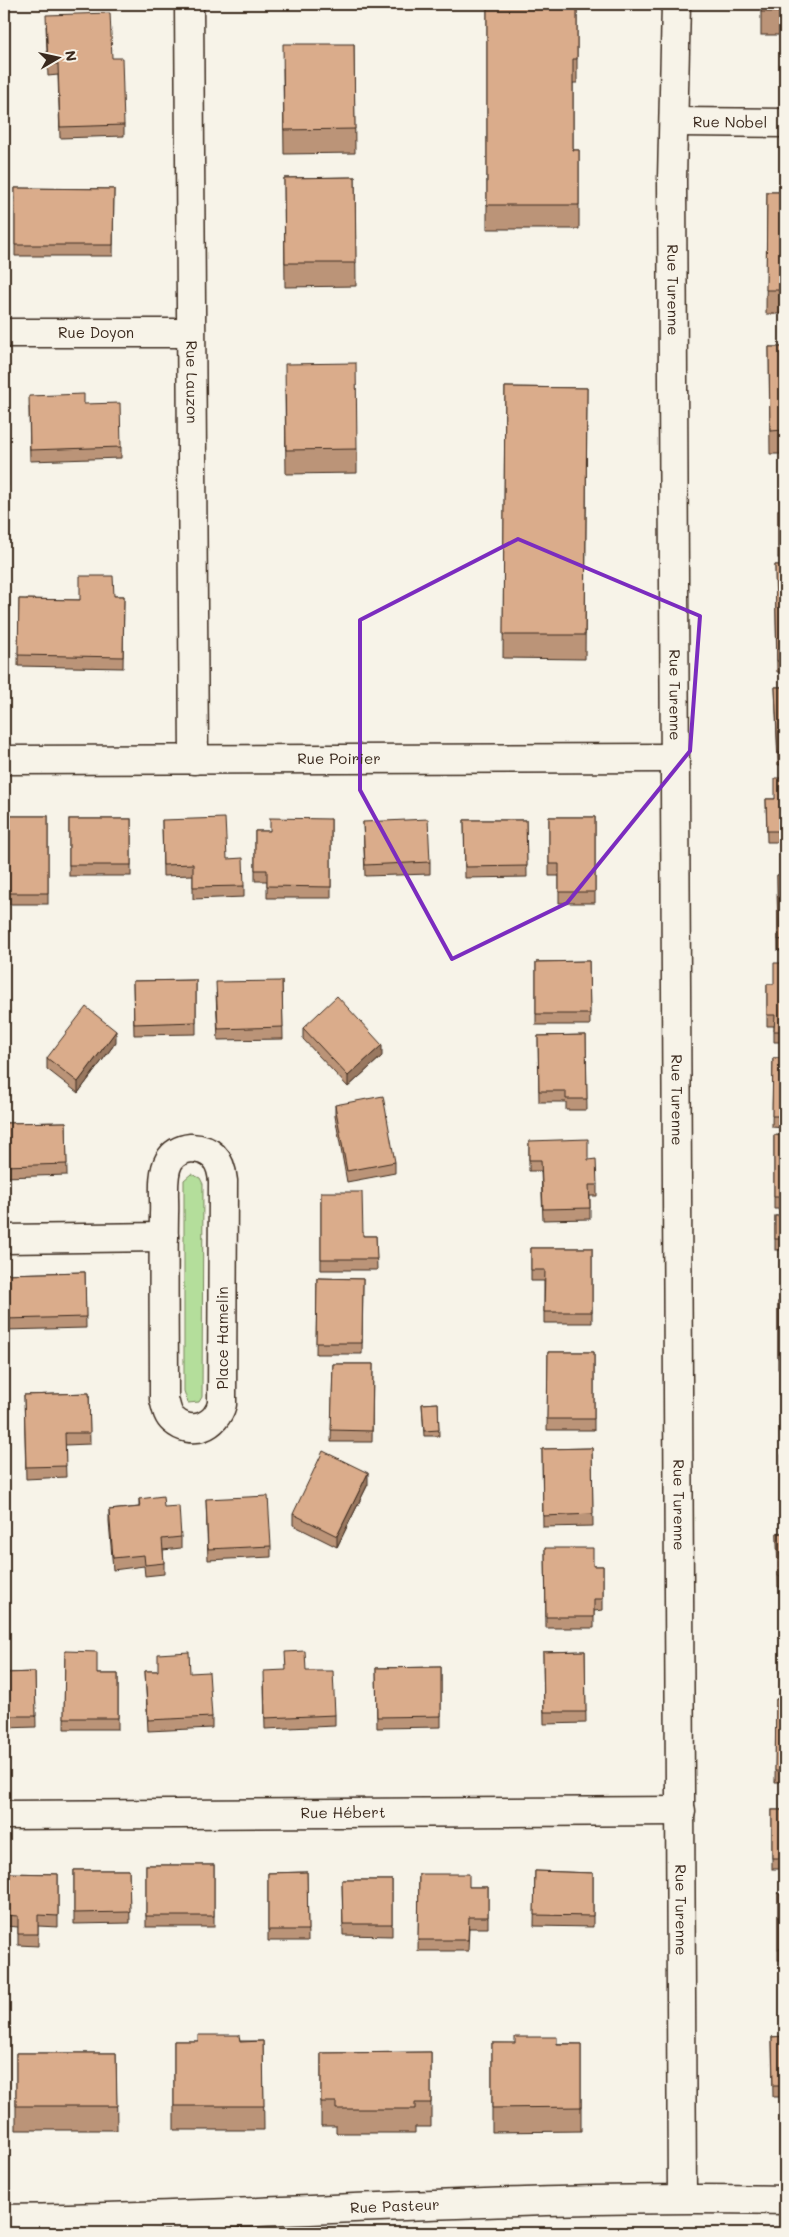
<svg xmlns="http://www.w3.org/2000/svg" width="789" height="2237" font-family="Mali,sans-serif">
<rect width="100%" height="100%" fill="#f7f3e8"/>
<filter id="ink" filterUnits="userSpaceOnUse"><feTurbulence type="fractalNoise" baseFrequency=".02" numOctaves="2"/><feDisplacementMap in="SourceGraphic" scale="10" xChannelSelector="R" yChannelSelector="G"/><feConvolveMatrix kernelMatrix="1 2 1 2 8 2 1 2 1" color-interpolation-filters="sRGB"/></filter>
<g filter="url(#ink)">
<polygon fill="#b4de9b" stroke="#78845c" points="191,1174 200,1178 203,1184 202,1397 199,1402 188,1403 184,1391 184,1180"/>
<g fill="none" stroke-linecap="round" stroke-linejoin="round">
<g stroke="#3b2a1e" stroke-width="31">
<g id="minor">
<path id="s1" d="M189,4L194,760"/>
<path id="s2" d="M676,4L672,179L682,2198"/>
<path id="s3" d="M675,122L785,123"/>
<path id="s4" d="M4,333H190"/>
<path id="s5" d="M4,760L674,758"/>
<path d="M191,1148C213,1149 221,1160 223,1181L222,1404C216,1426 192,1437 173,1420C167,1415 166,1406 164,1399C164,1337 163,1276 164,1214C165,1199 161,1175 169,1161C174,1152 182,1149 191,1148Z"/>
<polyline points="4,1239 164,1237"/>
<path id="s6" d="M4,1815L681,1811"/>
<path id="s7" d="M4,2219C264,2217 525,2194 785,2200"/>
</g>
</g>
<use href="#minor" stroke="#f7f3e8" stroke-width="28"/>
</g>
<g fill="#bb9478" stroke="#3b2a1e">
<polygon points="487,4 577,4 577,83 573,83 573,150 579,150 579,229 487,229"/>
<rect x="761" y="4" width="24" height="31"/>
<polygon points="46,26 124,125 124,136 60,138 58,75 48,76"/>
<polygon points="354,44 355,153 284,154 283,68"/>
<polygon points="355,177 356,286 285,287 284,178"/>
<polygon points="15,188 114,189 113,256 15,256"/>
<polygon points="767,192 785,192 785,314 766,314"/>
<polygon points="769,347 785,347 785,454 770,454"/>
<polygon points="505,387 587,388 585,659 503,658"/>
<polygon points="285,388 357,449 357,473 286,474"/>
<polygon points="84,404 121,447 121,458 30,461 29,407"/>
<polygon points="4,409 7,409 8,486 4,486"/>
<rect x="778" y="510" width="7" height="48"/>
<polygon points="775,565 785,565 785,672 777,672"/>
<polygon points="114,596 124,596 123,668 18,666 19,599 80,600"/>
<polygon points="775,687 785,687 785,764 778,765"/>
<polygon points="785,778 785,856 780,856 780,842 767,842 766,799 775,799"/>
<rect x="4" y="816" width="44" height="88"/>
<polygon points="549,817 595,817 595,903 559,903 559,876 549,876"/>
<rect x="69" y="819" width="62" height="57"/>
<polygon points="331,819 331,898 267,898 267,881 255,881 255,831 270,831"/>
<polygon points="162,820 227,859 244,886 244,897 193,899 193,875 163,876"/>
<polygon points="464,820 526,820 527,877 465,878"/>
<polygon points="363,822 430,862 430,874 365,876"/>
<polygon points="777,875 785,875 785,951 778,951"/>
<polygon points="589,961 590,1025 536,1025 536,962"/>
<polygon points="785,963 785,1042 774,1042 774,1026 767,1026 767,984 774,984"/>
<polygon points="196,980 196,1034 134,1035 133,981"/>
<polygon points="282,981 283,1039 218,1040 216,993"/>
<polygon points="303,1028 382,1056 348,1087 303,1039"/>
<polygon points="586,1035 587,1110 566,1110 566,1102 539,1102 538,1036"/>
<polygon points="116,1042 78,1093 47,1069 47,1058"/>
<polygon points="773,1058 785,1058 785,1128 772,1127"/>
<polygon points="335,1105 395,1162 395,1173 347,1182 335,1116"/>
<polygon points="66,1122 67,1175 4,1177 4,1123"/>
<polygon points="774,1135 785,1136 785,1209 774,1209"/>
<polygon points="529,1141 588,1160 597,1185 597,1196 590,1196 590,1219 543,1220 541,1171 529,1171"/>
<polygon points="321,1192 363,1236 376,1236 377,1270 321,1270"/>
<rect x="775" y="1216" width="10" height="34"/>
<polygon points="531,1248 592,1248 592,1323 544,1323 544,1281 531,1281"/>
<polygon points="85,1272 86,1328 4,1330 4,1274"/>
<polygon points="317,1278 363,1279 362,1354 316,1354"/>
<rect x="778" y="1302" width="7" height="67"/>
<polygon points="548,1352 594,1352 594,1430 547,1430"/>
<polygon points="333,1364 373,1364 372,1442 331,1442"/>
<polygon points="89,1393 90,1444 65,1445 66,1477 26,1479 24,1395"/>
<polygon points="782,1393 785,1393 785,1449 783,1449"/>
<polygon points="438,1403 439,1436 424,1436 422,1404"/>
<polygon points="592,1448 593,1526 543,1527 542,1449"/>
<rect x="782" y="1455" width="3" height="69"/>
<polygon points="368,1484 337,1547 293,1525 293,1514"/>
<polygon points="139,1499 164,1507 181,1537 181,1548 163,1550 164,1563 164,1574 145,1576 144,1566 113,1570 109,1521 109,1510 139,1507"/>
<polygon points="206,1499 271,1546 271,1557 208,1560"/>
<polygon points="777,1533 785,1533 785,1587 778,1587"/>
<polygon points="545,1548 593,1566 603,1566 603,1610 594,1611 594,1628 546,1628"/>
<polygon points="65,1651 97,1674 118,1674 118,1729 64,1729"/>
<polygon points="585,1651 586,1723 544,1724 543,1652"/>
<polygon points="441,1667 441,1727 377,1728 376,1668"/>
<polygon points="145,1671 158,1671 190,1673 212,1717 212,1728 148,1731"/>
<polygon points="306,1671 335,1715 335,1726 265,1729 264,1682"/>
<polygon points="35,1672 36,1727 4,1728 4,1673"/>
<polygon points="776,1699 785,1699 785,1782 775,1782"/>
<rect x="772" y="1810" width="13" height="59"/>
<rect x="146" y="1865" width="68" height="62"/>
<polygon points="74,1870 129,1870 130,1923 74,1924"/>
<polygon points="535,1871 593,1873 593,1927 534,1926"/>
<polygon points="307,1872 308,1941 268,1941 268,1873"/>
<polygon points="5,1873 58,1874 58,1927 38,1926 38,1946 18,1945 18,1927 4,1926"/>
<polygon points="419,1874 469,1887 488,1887 488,1928 469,1928 468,1951 418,1951"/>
<polygon points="342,1880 392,1880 392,1936 343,1935"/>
<rect x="778" y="1894" width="7" height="66"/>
<polygon points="785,2036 785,2097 773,2097 772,2037"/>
<polygon points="174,2041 263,2041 264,2130 174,2130"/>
<polygon points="492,2043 581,2044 581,2131 492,2132"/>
<polygon points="431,2052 431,2127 415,2127 415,2133 336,2133 336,2126 321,2126 321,2053"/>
<polygon points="16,2053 116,2053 117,2130 16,2130"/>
</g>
<g fill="#997861" stroke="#3b2a1e">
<polygon points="116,1031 116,1042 78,1093 78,1082"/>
<polygon points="382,1045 382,1056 348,1087 348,1076"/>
<polygon points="368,1473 368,1484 337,1547 337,1536"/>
</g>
<g fill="#daac8b" stroke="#3b2a1e">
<polygon points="487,4 577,4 577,59 573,59 573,150 579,150 579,205 487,205"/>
<rect x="761" y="4" width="24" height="8"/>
<polygon points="110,13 112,58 122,58 124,125 60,127 58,64 48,64 46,15"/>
<polygon points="283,44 354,44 355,129 284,130"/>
<polygon points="355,177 356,263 285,263 284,178"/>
<polygon points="15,188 114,189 113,245 15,245"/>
<polygon points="767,192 785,192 785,290 766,290"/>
<polygon points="769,347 785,347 785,430 770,431"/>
<polygon points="356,363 357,449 286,450 285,364"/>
<polygon points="505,387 587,388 585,635 503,635"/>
<polygon points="84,394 84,404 120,403 121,447 30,450 29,396"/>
<polygon points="4,409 7,409 8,475 4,475"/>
<rect x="778" y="510" width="7" height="37"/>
<polygon points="775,565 785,565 785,661 777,661"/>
<polygon points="80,576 113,576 114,596 124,596 123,657 18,655 19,599 80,600"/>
<polygon points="775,687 785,687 785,753 778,753"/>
<polygon points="775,778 785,778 785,845 780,845 780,831 767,831 766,799 775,799"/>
<rect x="4" y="816" width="44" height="77"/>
<polygon points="549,817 595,817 595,892 559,892 559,864 549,864"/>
<polygon points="225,818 227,859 243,858 244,886 193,887 193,864 163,865 162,820"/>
<polygon points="270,818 331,819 331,887 267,886 267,870 255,870 255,831 270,831"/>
<rect x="69" y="819" width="62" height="46"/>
<polygon points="428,819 430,862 365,865 363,822"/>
<polygon points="464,820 526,820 527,866 465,867"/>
<polygon points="777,875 785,875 785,939 778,940"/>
<polygon points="589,961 590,1014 536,1014 536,962"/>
<polygon points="774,963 785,963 785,1031 774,1031 775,1015 767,1015 767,984 774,984"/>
<polygon points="196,980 196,1022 134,1024 133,981"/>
<polygon points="282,981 283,1027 218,1029 216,982"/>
<polygon points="337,996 382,1045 348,1076 303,1028"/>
<polygon points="86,1007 116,1031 78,1082 47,1058"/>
<polygon points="586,1035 587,1099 566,1099 566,1091 539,1091 538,1036"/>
<polygon points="773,1058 785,1058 785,1116 772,1116"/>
<polygon points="383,1096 395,1162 347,1171 335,1105"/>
<polygon points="66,1122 67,1164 4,1166 4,1123"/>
<polygon points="774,1135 785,1136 785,1197 774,1197"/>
<polygon points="588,1139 588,1160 596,1159 597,1185 589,1185 590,1208 543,1209 541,1160 529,1160 529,1141"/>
<polygon points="321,1192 362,1192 363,1236 376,1236 377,1259 321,1259"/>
<rect x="775" y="1216" width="10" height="23"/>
<polygon points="531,1248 592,1248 592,1312 544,1312 545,1270 531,1270"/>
<polygon points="85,1272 86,1317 4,1319 4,1274"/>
<polygon points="317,1278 363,1279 362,1343 316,1343"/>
<rect x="778" y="1302" width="7" height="56"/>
<polygon points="548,1352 594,1352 594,1419 547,1419"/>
<polygon points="333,1364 373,1364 372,1431 331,1430"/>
<polygon points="89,1393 90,1433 65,1433 66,1466 26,1467 24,1395"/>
<polygon points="782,1393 785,1393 785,1438 783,1438"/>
<polygon points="438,1403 439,1430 424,1431 422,1404"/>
<polygon points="592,1448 593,1514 543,1516 542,1449"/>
<polygon points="323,1451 368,1473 337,1536 293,1514"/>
<rect x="782" y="1455" width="3" height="58"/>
<polygon points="163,1496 164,1507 179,1506 181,1537 162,1539 164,1563 145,1565 144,1555 113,1558 109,1510 140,1507 139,1499"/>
<polygon points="268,1496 271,1546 208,1549 206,1499"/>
<polygon points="777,1533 785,1533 785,1576 778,1576"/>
<polygon points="545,1548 593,1548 593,1566 603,1566 603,1599 594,1599 594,1617 546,1617"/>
<polygon points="65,1651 97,1652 97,1674 118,1674 118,1718 64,1718"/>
<polygon points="305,1651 306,1671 333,1671 335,1715 265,1718 264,1671 286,1670 285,1652"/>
<polygon points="585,1651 586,1712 544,1712 543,1652"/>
<polygon points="189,1652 190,1673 209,1672 212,1717 148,1720 145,1671 158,1671 158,1654"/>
<polygon points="441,1667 441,1716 377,1717 376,1668"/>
<polygon points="35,1672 36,1716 4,1716 4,1673"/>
<polygon points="776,1699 785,1699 785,1771 775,1771"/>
<rect x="772" y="1810" width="13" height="48"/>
<rect x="146" y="1865" width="68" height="51"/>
<polygon points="74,1870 129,1870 130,1912 74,1913"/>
<polygon points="535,1871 593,1873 593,1916 534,1915"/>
<polygon points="307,1872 308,1930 268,1930 268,1873"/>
<polygon points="5,1873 58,1874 58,1916 38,1915 38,1934 18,1934 18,1916 4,1915"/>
<polygon points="419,1874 469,1874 469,1887 488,1887 488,1917 469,1917 468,1940 418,1940"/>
<polygon points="342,1880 392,1880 392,1924 343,1924"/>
<rect x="778" y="1894" width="7" height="55"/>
<polygon points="198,2035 239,2035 240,2042 263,2041 264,2106 174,2106 174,2041 198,2041"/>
<polygon points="785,2036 785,2086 773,2086 772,2037"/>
<polygon points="515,2037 557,2037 557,2044 581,2044 581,2107 492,2108 492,2043 515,2043"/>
<polygon points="431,2052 431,2103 415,2103 415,2109 336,2109 336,2102 321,2102 321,2053"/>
<polygon points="16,2053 116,2053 117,2106 16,2106"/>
</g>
</g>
<path fill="none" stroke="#7b2cbf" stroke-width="4" stroke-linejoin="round" d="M518,539L700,616L690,751L567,903L452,959L360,790V620Z"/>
<g text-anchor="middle" stroke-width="4.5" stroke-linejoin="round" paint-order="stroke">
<g font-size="15" fill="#3b2a1e" stroke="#f7f3e8">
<text dy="5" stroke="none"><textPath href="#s3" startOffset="55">Rue Nobel</textPath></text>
<text dy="5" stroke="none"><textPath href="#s2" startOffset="286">Rue Turenne</textPath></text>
<text dy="5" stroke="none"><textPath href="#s4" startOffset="92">Rue Doyon</textPath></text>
<text dy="5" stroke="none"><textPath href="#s1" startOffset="378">Rue Lauzon</textPath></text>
<text dy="5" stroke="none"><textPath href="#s2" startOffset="691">Rue Turenne</textPath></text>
<text dy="5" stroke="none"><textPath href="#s5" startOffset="335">Rue Poirier</textPath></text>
<text dy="5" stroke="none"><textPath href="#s2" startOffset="1096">Rue Turenne</textPath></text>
<text transform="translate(223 1338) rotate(-90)" y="5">Place Hamelin</text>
<text dy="5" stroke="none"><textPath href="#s2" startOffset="1501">Rue Turenne</textPath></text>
<text dy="5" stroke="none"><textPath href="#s6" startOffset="339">Rue Hébert</textPath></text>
<text dy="5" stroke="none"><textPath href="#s2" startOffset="1906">Rue Turenne</textPath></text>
<text dy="5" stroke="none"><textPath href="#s7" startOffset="391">Rue Pasteur</textPath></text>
</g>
</g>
<rect width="789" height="2237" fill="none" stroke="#f7f3e8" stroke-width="20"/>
<rect x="10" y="10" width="769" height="2217" fill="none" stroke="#3b2a1e" stroke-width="2" filter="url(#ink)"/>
<g transform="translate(58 58) rotate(81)" stroke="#f7f3e8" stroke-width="4" paint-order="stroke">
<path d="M0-4L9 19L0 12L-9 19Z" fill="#3b2a1e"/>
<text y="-8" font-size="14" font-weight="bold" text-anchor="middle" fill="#3b2a1e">N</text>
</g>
</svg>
